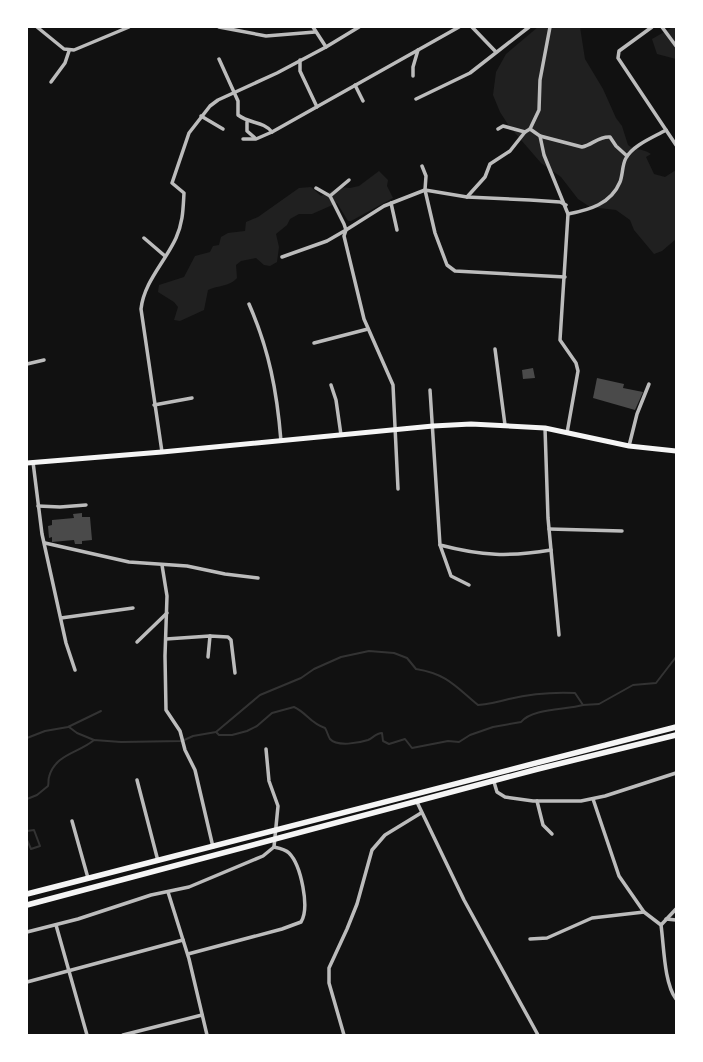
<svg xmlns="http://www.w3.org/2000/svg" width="703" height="1062" font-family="'Golos Text',sans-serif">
<rect width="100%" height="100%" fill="#111"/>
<g fill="#202020">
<path d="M538,27H580L585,59L603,89L616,118L622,126L628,145C633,150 642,148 651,154L646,157L654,174L665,177L676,170V239L662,251L654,254L634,230L630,220L616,210L590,207L578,199L561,177L541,163L509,126L500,112L493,95L496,72L506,54Z"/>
<polygon points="673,27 676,27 676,59 657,54 652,39"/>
<path d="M379,171L388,180L387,186L393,198L351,221H348L337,203L312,214H299L290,219L287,225L276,234L279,247L277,262L270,266L264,265L256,258L241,261L236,265L237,278C229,287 218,285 208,290L204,310L180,321L174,320L178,307L174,302L158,292L159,285L184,277L195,256L210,252L213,246L219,245L221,237L228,233L245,231L246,222L258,217L299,188L311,187L321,196L340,187L350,188L359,186Z"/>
</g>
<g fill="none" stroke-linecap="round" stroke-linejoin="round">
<g stroke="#333" stroke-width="2">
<polyline points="69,727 77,733 94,740"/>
<path d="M216,732L219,735H232L247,731L257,726L272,713L294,707C307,713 310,723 325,728C327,731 328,736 330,739C337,747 359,743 368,740C373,738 376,733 382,733L383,741L389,744L405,739L412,748L448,741L459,742L470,735L493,727L521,722C532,708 566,710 583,705"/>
<polyline points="27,738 45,731 68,727 101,711"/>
<path d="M27,799L37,795L48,786C49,782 48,780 49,777C55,754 79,753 94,740L121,742L182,741L193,736L216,732L260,695L301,678L314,669L341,657L369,651L394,653L407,658L416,669C447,674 455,686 478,705C490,704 498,702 509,699C530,694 554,692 575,693L583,705L599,704L633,685L656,683L676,657"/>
<polyline points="27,831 34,830 40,846 31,849 27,840"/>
</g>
</g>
<g fill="#4a4a4a">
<polygon points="533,368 535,378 523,379 522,370"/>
<polygon points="597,378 624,384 623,388 643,392 635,410 593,398"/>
<polygon points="82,513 82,517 90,517 92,540 82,541 82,544 75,544 74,540 52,542 52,537 49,538 48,526 52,525 52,520 74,518 73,514"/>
</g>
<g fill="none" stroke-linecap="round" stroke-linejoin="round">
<g stroke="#bcbcbc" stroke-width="3.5">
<polyline points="37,27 64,49 74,50 129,27"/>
<polyline points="219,27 266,36 315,32"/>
<polyline points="313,27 326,47"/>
<polyline points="472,27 496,52"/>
<polyline points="550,27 540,80 539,110 530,129 540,136 544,155 568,214 560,340 576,363 578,371 567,433"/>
<polyline points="652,27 619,51 618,58 676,145"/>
<polyline points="662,27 676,46"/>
<path d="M219,59L238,101V115C250,124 263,121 272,132L459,27"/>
<polyline points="300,60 300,71 317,107"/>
<polyline points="413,76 413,67 418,50"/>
<polyline points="51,82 65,63 69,51"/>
<polyline points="355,85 363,101"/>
<polyline points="416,99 470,73 529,27"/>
<polyline points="201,116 223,129"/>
<polyline points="247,122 247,131 255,138"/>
<polyline points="498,129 503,126 525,132"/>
<path d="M540,136L582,147C592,145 599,136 610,137L616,146L627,156"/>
<polyline points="243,139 256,139 272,132"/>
<polyline points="422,166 426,176 425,190 435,233 447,265 455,271 565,277"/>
<polyline points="330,196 349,180"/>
<polyline points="467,197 485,177 490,164 510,151 525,132 530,129"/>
<polyline points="391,203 397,230"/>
<path d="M568,214C589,210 611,204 620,182C623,174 622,165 626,158C633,145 654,137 666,130"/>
<polyline points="144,238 165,256"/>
<polyline points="282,257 327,241 346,230 344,224 330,196 316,188"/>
<path d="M249,304C269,350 277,391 281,441"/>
<polyline points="314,343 368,329"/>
<polyline points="495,349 505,425"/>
<polyline points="27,364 44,360"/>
<polyline points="331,385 336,400 341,435"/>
<path d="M430,390L440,545C482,556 509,557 551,550"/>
<polyline points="154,405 192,398"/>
<polyline points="545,428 548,518 559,635"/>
<polyline points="629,446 637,414 649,384"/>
<path d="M162,452L141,309C144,282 165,262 176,238C183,222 183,210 184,193L172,183L189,133L210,106L218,100L277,73L326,47L359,27"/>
<polyline points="33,462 42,534 66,643 75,670"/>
<polyline points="398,489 393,385 364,319 344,236 346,230 384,206 425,190 467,197 530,200 560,202 566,205"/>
<polyline points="38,506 60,507 86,505"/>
<polyline points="549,529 622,531"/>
<polyline points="45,543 129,562 187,566 225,574 258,578"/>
<polyline points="440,545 451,576 469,585"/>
<polyline points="162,565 167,596 165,656 166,710 180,731 185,750 195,770 213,847"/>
<polyline points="61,618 133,608"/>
<polyline points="166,639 210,636 228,637 231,640 235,673"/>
<polyline points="137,642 167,613"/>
<polyline points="208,657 210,636"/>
<polyline points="137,780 158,861"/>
<polyline points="494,782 497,792 505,797 533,801 581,801 605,796 676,773"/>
<path d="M593,799L619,876L644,912L661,925C664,946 664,983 676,999"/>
<polyline points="537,801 543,825 552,834"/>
<polyline points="417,802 464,900 538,1035"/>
<polyline points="72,821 88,878"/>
<polyline points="168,892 189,959 207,1035"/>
<polyline points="666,919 676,920"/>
<polyline points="56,925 87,1035"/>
<polyline points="661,925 676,909"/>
<polyline points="27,932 78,919 151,895 189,887 263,856 274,847 278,806 269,781 266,749"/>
<polyline points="530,939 547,938 592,918 644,912"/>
<path d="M188,954L282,929L301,922C310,908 301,865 289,853C285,849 279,848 274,847"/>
<polyline points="27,982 183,940"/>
<polyline points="123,1035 202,1015"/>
<polyline points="344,1035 329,983 329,968 347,929 357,904 372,850 385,835 421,813"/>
</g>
<polyline stroke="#f5f5f5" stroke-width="5" points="27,463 162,452 433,426 471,424 545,428 629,446 676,451"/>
<g stroke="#f5f5f5" stroke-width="5.5">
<polyline points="27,894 676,727"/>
<polyline points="27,905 538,769 676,735"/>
</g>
</g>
<rect width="703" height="1062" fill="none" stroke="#ffffff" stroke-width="56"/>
</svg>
